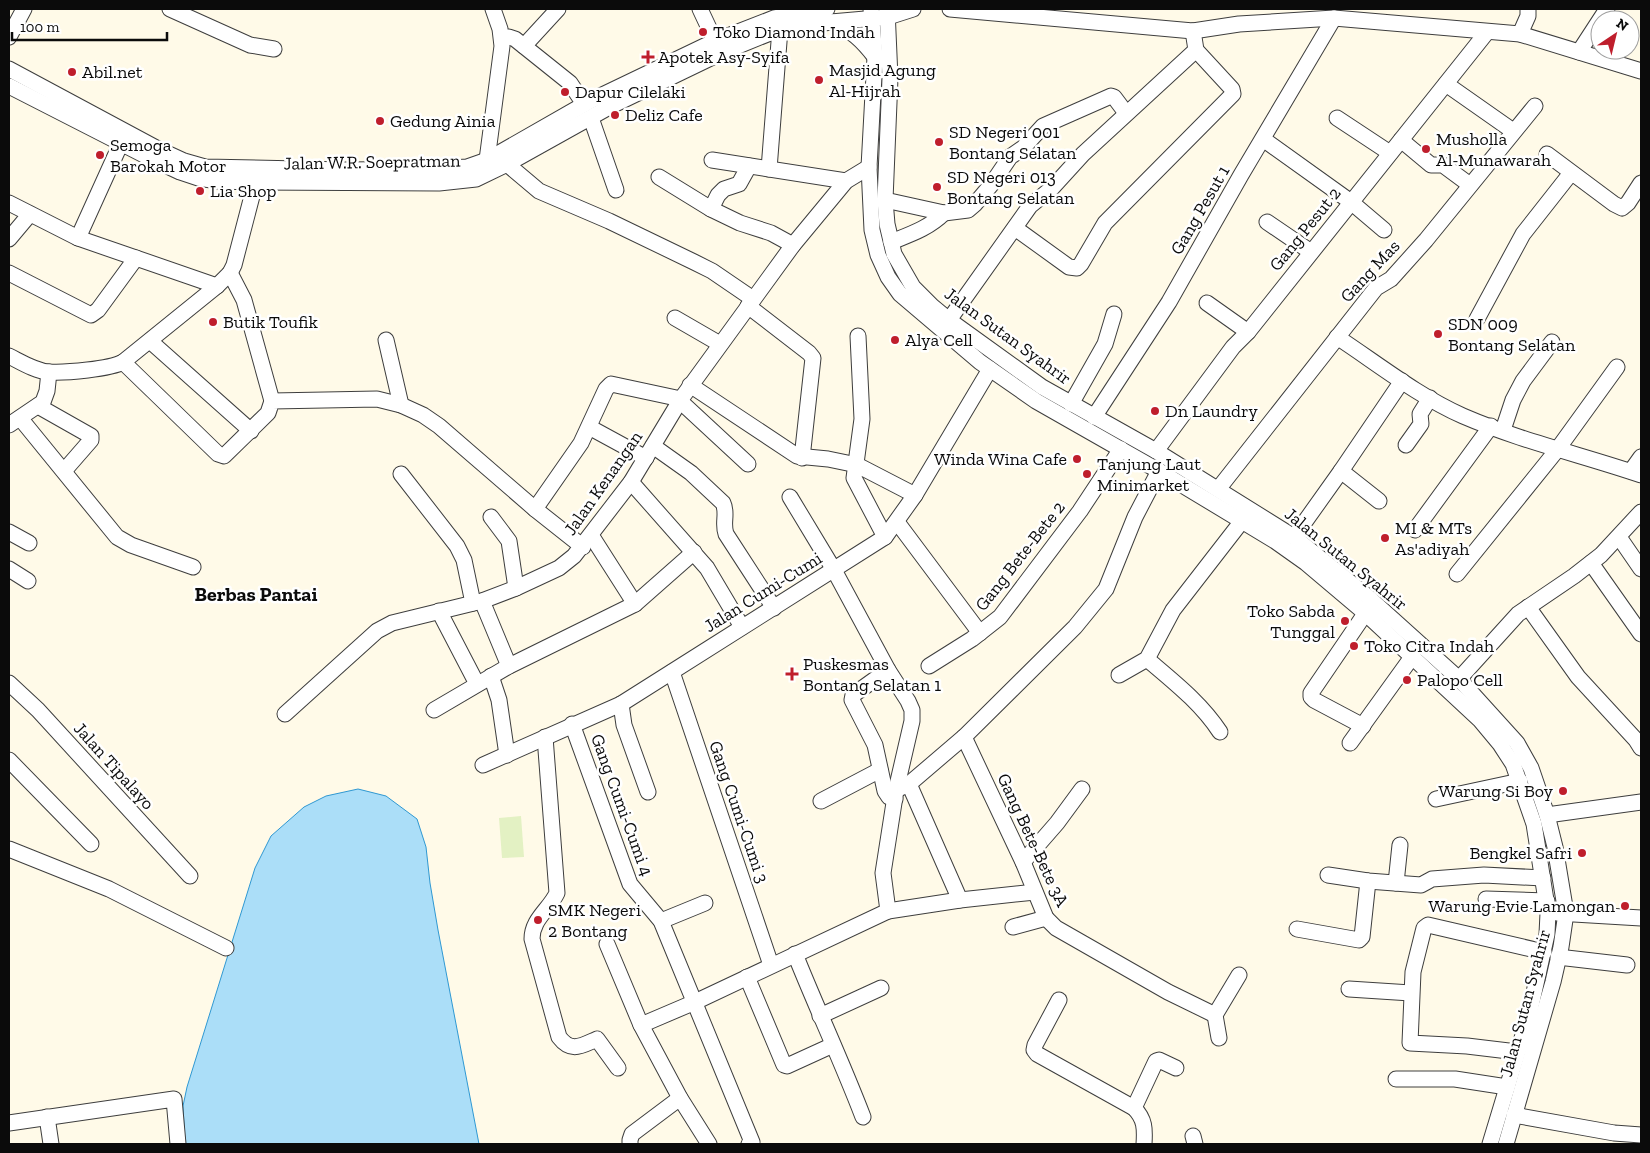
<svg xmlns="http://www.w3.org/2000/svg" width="1650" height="1153" font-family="'Zilla Slab',serif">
<rect width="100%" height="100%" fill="#fffae8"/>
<polygon fill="#e3f1c3" points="521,816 524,857 502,858 499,818"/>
<polygon fill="#abdef8" stroke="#2f98d2" points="358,789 386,796 417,819 426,847 430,883 438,930 479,1144 185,1144 183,1106 187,1087 255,868 271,836 304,807 326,796"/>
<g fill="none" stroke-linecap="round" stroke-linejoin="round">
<g stroke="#3e3e3e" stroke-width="17">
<g id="minor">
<polyline points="170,9 250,45 274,49"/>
<polyline points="700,9 715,41"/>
<polyline points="871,9 875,57 869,167 872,230 878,255 888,277 900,294 980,362 1036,401 1159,471 1275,541 1306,563 1364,612 1480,720 1500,744 1513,764 1534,824 1548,913 1547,934 1529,1015 1490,1144"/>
<polyline points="887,9 890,78 885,200 887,224 894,254 913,287 932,306 949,320 1042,387 1156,451 1294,537 1367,596 1459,679 1517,743 1531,768 1547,815 1555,847 1566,913 1561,947 1553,982 1506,1144"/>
<polyline points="950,9 1193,31 1239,24 1334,18 1520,34 1641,71"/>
<path d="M833,22C852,31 862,40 875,57"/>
<polyline points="1520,34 1528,16 1528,9"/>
<polyline points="9,37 24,9"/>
<polyline points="502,38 509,37 515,39 570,83 584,104"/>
<polyline points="524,46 558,9"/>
<polyline points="1579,52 1607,9"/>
<polyline points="9,69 160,150 184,161 205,167 346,170 437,169 467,167 487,160 592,100 715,41 774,18 827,9"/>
<polyline points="1446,84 1513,131"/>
<polyline points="9,86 146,156 180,172 198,178 218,181 255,182 439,183 476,179 507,164 611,106 723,52 780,29 831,22 888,17 913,9"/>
<polyline points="591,118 616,190"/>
<polyline points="1337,118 1390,153"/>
<polyline points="1263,139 1351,202 1384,230"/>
<polyline points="1401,140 1431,165 1443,165 1470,185"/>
<polyline points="1547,154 1614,204 1622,208 1628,203 1641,183"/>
<polyline points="487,160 502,46 500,29 493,9"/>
<polyline points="712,160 846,181"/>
<polyline points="507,164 539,191 609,221 694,262 712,271 753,299"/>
<polyline points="769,169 780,29"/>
<polyline points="659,177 711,209 740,223 771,233 793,245"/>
<polyline points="885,200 944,213 968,210 975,204 991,185 1010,157 1023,148 1043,126 1111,96 1114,97 1126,113"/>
<polyline points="9,203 78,238 217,286"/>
<polyline points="711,209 718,195 724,189 739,184 749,166"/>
<polyline points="1267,222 1311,252"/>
<polyline points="1015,228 1069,267 1077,268 1081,264 1105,223 1233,94 1232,89 1196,50 1193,31"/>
<polyline points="78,238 121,143"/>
<polyline points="9,239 30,214"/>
<path d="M891,242C911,234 929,228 944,213"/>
<polyline points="9,273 91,315 98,310 136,258"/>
<polyline points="230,273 244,300 272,401"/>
<polyline points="1207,303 1248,332"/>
<polyline points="748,306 809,353 813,358 802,458"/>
<polyline points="675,318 720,344"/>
<polyline points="1477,319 1523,234 1571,173"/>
<polyline points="949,320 1030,206 1052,188 1083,154 1196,50"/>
<polyline points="858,336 862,419 854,478 885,537"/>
<path d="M1337,337C1378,364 1418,396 1463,416C1521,441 1582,455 1641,475"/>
<polyline points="386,340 401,405"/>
<polyline points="150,341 251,431"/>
<path d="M9,356C21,362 35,371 49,372C66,373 110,369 123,362L217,286L230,273L234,265L258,173"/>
<polyline points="123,362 218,454 224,456 268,413 272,401 377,399 401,405 423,415 439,426 535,509 583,547"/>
<polyline points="690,385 797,456 828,459 857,465 915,495"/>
<polyline points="680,401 748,464"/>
<polyline points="1071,404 1105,344 1114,314"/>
<polyline points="38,406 91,436 91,440 64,471"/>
<polyline points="1094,417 1169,302 1241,175 1334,18"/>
<polyline points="20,418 117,537 131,545 193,567"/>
<polyline points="9,425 43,402 47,391 49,372"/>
<polyline points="589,427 646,458"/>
<polyline points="1503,430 1513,400 1523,381 1552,342"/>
<polyline points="1406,445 1421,424 1420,414 1430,398"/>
<path d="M653,446L691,473L723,503C728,513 722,523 726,534L774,608"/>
<polyline points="1156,451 1233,347 1248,332 1487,32"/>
<polyline points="1341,471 1379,501"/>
<polyline points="1631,471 1641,457"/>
<polyline points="401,474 457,546 464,560 473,603"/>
<polyline points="631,482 707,568 742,627"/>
<polyline points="1219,488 1376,288 1391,279 1426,240 1535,106"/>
<polyline points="535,509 581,443 606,389 611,384 681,399"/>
<polyline points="491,517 509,541 516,588"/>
<polyline points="897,522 980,633"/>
<polyline points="1415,530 1491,426"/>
<polyline points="9,532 29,543"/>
<polyline points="1294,537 1341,471 1402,381"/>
<polyline points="1619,537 1641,569"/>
<polyline points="1591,563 1641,634"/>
<polyline points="9,569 28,581"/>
<polyline points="1457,574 1557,450 1617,367"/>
<polyline points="482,601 509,666"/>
<polyline points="635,604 694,552"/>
<polyline points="1528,607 1578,677 1636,740 1641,748"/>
<polyline points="439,611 477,684"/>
<path d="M1147,659C1174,682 1201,703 1220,732"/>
<polyline points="929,666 972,639 1000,617 1080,511 1121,449"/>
<polyline points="888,670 853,695 852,700 875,745 885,791 889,797 895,799"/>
<polyline points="672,672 771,965"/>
<polyline points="1119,675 1147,659 1173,610 1242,521"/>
<polyline points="491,676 499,700 507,755"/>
<polyline points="1459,679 1518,614 1574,576 1601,555 1641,512"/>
<polyline points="9,683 38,710 190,876"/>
<polyline points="621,704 624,725 648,792"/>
<polyline points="434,710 509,666 635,604 591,535"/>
<polyline points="285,714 377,631 392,623 482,601 516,588 559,568 574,556 631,482 681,399 793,245 846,181 869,167"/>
<polyline points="572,724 630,884 661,921 752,1142 749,1144"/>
<polyline points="1363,726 1314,700 1311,697 1311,693 1371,605"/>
<path d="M545,737L557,893C549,910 532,919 532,939L559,1037C571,1053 581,1046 597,1039L618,1068"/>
<polyline points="964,737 1023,862 1046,918 1056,928 1168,992 1215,1015"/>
<polyline points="1350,743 1412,657"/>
<polyline points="9,760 91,844"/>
<polyline points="483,765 621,704 885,537 915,495 990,369"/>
<polyline points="909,784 960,900"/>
<polyline points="896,790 909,784 964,737 1075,627 1106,589 1135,517 1159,471"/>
<polyline points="1436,799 1520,781"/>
<polyline points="821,801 880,770"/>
<polyline points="1547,815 1641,802"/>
<polyline points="9,849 109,889 226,948"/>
<polyline points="1023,862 1057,823 1082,789"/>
<polyline points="1328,875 1368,881 1421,885 1432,879 1484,875 1543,878"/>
<polyline points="1396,883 1400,845"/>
<polyline points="1486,899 1547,901"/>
<polyline points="888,911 960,900 1035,892"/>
<polyline points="1557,913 1641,918"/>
<polyline points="661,921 705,903"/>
<polyline points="1013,927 1046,918"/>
<polyline points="1297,929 1359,940 1362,937 1368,881"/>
<polyline points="607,944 641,1025 680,1098 709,1144"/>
<path d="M795,954C817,1009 842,1062 863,1117"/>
<polyline points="1558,957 1627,965"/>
<polyline points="747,977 784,1065 787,1066 833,1045"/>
<polyline points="1349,989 1411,993"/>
<path d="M1059,1000L1035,1045L1034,1050L1037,1054L1134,1108C1145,1119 1145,1129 1144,1144"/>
<polyline points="820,1016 881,988"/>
<polyline points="641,1025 695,1002 888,911 883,873 896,790 912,721 912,710 908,701 888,670 834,570 790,497"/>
<polyline points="1219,1038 1215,1015 1239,975"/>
<polyline points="1517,1052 1467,1046 1410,1043 1413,972 1424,928 1428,925 1544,952"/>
<polyline points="1396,1079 1455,1079 1507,1087"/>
<polyline points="1134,1108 1156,1061 1159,1060 1176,1068"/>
<polyline points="1514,1115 1614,1133 1641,1135"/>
<polyline points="47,1117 51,1144"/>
<polyline points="9,1123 174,1099 178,1144"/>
<polyline points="1193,1136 1195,1144"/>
<polyline points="630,1144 630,1140 632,1134 680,1098"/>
</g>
</g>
<use href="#minor" stroke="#fff" stroke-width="15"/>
</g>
<g fill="#bf1e2c" stroke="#fff" stroke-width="2">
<circle cx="703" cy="32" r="5"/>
<path d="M645.5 49.5h5v5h5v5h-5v5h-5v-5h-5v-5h5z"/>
<circle cx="72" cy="72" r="5"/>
<circle cx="819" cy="80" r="5"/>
<circle cx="565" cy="92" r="5"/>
<circle cx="615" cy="115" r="5"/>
<circle cx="380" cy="121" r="5"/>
<circle cx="939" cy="142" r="5"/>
<circle cx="1426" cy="149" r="5"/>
<circle cx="100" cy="155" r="5"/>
<circle cx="937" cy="187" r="5"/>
<circle cx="200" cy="191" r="5"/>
<circle cx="213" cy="322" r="5"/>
<circle cx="1438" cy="334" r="5"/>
<circle cx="895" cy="340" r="5"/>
<circle cx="1155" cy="411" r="5"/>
<circle cx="1077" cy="459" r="5"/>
<circle cx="1087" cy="474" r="5"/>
<circle cx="1385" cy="538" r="5"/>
<circle cx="1345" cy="621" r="5"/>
<circle cx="1354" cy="646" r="5"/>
<path d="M789.5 666.5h5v5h5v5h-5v5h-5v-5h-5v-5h5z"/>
<circle cx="1407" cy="680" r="5"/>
<circle cx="1563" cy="791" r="5"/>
<circle cx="1582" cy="853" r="5"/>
<circle cx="1625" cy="906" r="5"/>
<circle cx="538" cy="920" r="5"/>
</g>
<g text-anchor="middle" stroke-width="5" stroke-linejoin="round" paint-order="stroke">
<g font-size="18" fill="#0b0b0b" stroke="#fff" text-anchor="start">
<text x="713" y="38">Toko Diamond Indah</text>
<text x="658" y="63">Apotek Asy-Syifa</text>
<text x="829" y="76">Masjid Agung<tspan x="829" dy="21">Al-Hijrah</tspan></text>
<text x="82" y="78">Abil.net</text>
<text x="575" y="98">Dapur Cilelaki</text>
<text x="625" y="121">Deliz Cafe</text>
<text x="390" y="127">Gedung Ainia</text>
<text x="949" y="138">SD Negeri 001<tspan x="949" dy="21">Bontang Selatan</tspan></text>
<text x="1436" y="145">Musholla<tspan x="1436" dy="21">Al-Munawarah</tspan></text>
<text x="110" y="151">Semoga<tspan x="110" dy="21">Barokah Motor</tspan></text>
<text x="947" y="183">SD Negeri 013<tspan x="947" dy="21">Bontang Selatan</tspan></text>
<text x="210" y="197">Lia Shop</text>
<text x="223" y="328">Butik Toufik</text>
<text x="1448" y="330">SDN 009<tspan x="1448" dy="21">Bontang Selatan</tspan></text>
<text x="905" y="346">Alya Cell</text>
<text x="1165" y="417">Dn Laundry</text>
<text x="1067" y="465" text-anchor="end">Winda Wina Cafe</text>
<text x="1097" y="470">Tanjung Laut<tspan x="1097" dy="21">Minimarket</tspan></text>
<text x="1395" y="534">MI &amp; MTs<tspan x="1395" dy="21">As'adiyah</tspan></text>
<text x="1335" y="617" text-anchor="end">Toko Sabda<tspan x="1335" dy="21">Tunggal</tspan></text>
<text x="1364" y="652">Toko Citra Indah</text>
<text x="803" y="670">Puskesmas<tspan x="803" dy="21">Bontang Selatan 1</tspan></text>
<text x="1417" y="686">Palopo Cell</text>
<text x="1553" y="797" text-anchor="end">Warung Si Boy</text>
<text x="1572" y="859" text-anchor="end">Bengkel Safri</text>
<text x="1615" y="912" text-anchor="end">Warung Evie Lamongan</text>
<text x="548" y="916">SMK Negeri<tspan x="548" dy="21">2 Bontang</tspan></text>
</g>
<g font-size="18" fill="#0b0b0b" stroke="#fff">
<text transform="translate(372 162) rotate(-1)" y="6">Jalan W.R. Soepratman</text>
<text transform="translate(1200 210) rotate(-60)" y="6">Gang Pesut 1</text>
<text transform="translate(1305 229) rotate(-51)" y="6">Gang Pesut 2</text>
<text transform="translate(1370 271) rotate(-47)" y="6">Gang Mas</text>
<text transform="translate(1008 336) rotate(36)" y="6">Jalan Sutan Syahrir</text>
<text transform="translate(603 483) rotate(-55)" y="6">Jalan Kenangan</text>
<text transform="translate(1020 556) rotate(-52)" y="6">Gang Bete-Bete 2</text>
<text transform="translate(1346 559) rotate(39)" y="6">Jalan Sutan Syahrir</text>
<text transform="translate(763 592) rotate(-32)" y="6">Jalan Cumi-Cumi</text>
<text transform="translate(114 766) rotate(48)" y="6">Jalan Tipalayo</text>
<text transform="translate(622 805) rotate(70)" y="6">Gang Cumi-Cumi 4</text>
<text transform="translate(739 812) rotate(71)" y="6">Gang Cumi-Cumi 3</text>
<text transform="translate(1033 840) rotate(65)" y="6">Gang Bete-Bete 3A</text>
<text transform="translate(1525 1003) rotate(-75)" y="6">Jalan Sutan Syahrir</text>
</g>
<g font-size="20" font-weight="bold" fill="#0b0b0b" stroke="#fff">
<text x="256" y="601">Berbas Pantai</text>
</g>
</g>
<rect width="1650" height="1153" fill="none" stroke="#0b0b0b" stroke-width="20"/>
<g transform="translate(1615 35) rotate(35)"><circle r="24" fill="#ffffff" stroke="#9d9d9d"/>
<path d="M0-4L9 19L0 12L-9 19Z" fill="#bf1e2c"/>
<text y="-8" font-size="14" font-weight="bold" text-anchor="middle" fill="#0b0b0b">N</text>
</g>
<path d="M12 32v8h155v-8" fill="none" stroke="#0b0b0b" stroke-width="2.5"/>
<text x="20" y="32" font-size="15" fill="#0b0b0b" stroke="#ffffff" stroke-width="4" paint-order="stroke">100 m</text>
</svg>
